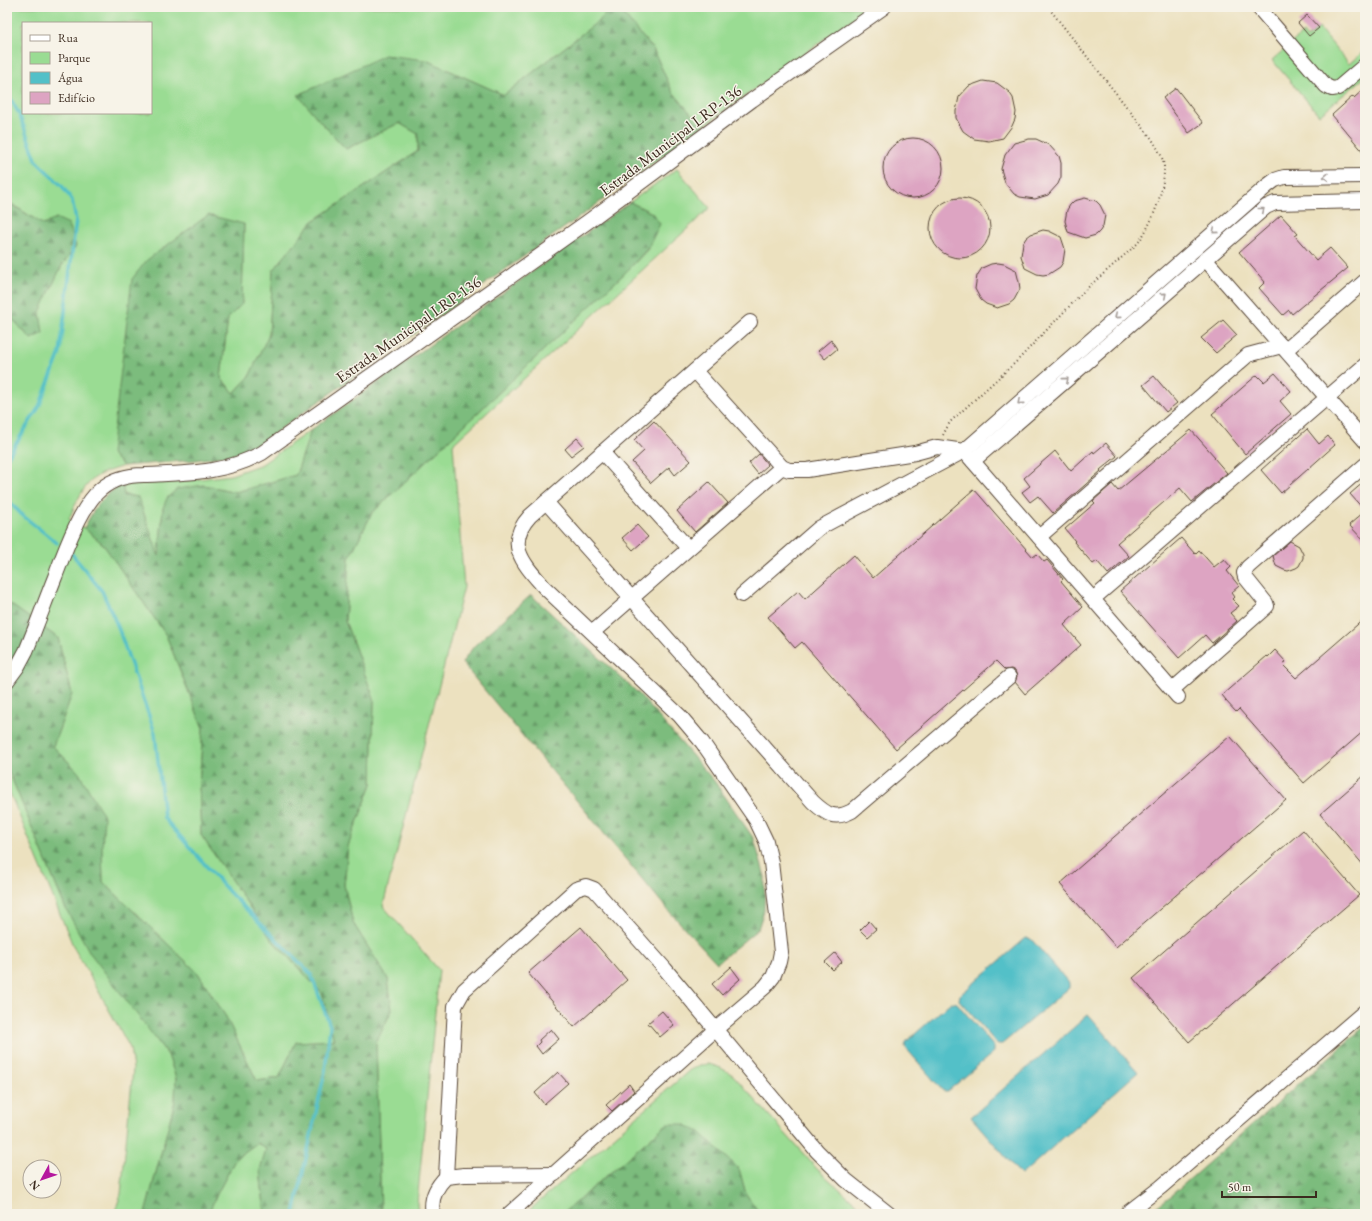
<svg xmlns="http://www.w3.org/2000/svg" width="1372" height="1221" font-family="'EB Garamond',serif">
<defs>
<pattern id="forest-firs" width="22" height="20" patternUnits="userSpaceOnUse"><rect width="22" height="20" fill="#7bbc7d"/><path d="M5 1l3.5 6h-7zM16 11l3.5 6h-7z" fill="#696"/></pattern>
</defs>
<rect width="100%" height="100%" fill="#f7f3e8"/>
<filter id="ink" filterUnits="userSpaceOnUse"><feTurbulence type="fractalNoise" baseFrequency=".025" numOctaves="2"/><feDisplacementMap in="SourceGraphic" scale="8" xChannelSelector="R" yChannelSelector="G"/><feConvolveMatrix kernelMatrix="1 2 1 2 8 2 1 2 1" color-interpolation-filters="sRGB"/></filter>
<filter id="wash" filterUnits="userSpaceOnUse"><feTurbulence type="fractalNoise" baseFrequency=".012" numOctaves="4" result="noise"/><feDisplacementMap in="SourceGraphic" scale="16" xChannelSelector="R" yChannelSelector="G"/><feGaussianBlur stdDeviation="0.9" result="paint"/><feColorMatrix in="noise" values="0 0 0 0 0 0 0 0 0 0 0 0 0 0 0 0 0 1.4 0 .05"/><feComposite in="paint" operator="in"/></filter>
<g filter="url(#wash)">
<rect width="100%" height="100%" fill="#ece1bf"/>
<g fill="#9adc93" stroke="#6a8358" fill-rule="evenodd">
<path d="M7,7H612L601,19L504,95L426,60L299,95L318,119L346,149L399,123L418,134V151L312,222L273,271L269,334L249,377L234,393L221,378L228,318L242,303L244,224L111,453L123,466C116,469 106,471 99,475C83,484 76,503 69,519L84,528L103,544L166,635L203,728L199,786L201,835L272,940L322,993L334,1040L296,1042L279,1078L257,1081L226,1017L198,973L103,882L102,850L79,773L53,746L72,694L58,638L7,602V313L31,339L39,313L61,267L76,246L56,218L44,225L12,204L7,207ZM23,23H151V113H23Z"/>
<polygon points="617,7 869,7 702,127 672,91 653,49"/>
<polygon points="1319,28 1349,64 1365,50 1365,77 1319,115 1272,60 1303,33 1307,38"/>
<polygon points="677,169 710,208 453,444 464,587 383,906 439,970 417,1204 418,1214 381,1214 376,1042 392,1010 388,979 353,923 344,885 348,846 372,784 374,699 345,621 349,558 372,513 629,269 648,249 652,213 630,202"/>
<polygon points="311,430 296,475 236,492 204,485 163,508 159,557 138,497 124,495 122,484 136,482 175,482 231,475 262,464"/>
<polygon points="7,767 65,907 168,1055 176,1078 175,1101 145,1214 114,1214 121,1194 133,1069 130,1048 103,999 74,948 7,786"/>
<polygon points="709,1064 721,1068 733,1075 817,1169 851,1199 869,1214 760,1214 746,1194 739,1169 667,1124 562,1214 525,1214 691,1069 700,1065"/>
<polygon points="257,1143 266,1149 260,1170 265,1214 208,1214 216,1196 236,1158"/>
</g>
<g fill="url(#forest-firs)" stroke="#5b734e">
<polygon points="612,7 617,7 653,49 672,91 702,127 585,213 256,446 232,455 195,460 123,466 111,453 132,279 147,260 208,215 244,224 242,304 228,318 221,378 234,393 249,377 269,334 273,271 312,222 418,151 418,134 399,123 346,149 318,119 298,95 385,55 426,60 504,95 601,19"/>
<path d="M630,202L652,213L660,224L648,248L629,269L372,513L349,558L345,621L374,699L372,784L348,846L344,885L353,923L388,979L392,1010L376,1042L381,1214H265L260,1170L266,1149L257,1143L236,1158L216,1196L208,1214H145L175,1101L176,1078L168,1055L90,953L65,907L7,767V691L12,686L7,678V602L58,638L72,694L53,746L79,773L104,816L102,850L103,882L198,973L226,1017L257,1081L279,1078L296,1042L334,1040L322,993L272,940L201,835L199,786L203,728L166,635L103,544L84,528C96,506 100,498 122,484L124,495L138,497L159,556L163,508L167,498L177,489L204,485L236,492L296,475L311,430Z"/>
<polygon points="11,204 44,225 56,218 69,224 76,246 61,267 40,312 43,333 31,339 7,313 7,207"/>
<polygon points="531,595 639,694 715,782 754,839 765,877 764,910 758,929 717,963 667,909 462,663 474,646"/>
<polygon points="1365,1026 1365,1214 1147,1214 1168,1198"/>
<polygon points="667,1124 683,1124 700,1132 739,1169 746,1194 760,1214 562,1214"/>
</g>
<g fill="#52c0c8" stroke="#467573">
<polygon points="1026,938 1031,939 1069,983 1069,988 1002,1044 997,1044 959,1000 960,995"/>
<polygon points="951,1002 957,1003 994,1047 994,1052 948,1091 943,1091 905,1047 906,1042"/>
<polygon points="1088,1015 1090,1016 1138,1072 1021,1175 971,1117"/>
</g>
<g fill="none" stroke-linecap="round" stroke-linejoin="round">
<g stroke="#52c0c8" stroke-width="3.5">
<polyline points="7,92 19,114 37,162 62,186 72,200 76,220 60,353 39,407 7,458"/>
<polyline points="7,499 22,515 57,543"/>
<polyline points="72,554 102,591 118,627 155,733 164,818 230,893 311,974 330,1026 325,1071 294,1214"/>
</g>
</g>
<g id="blocks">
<g fill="#dda4c2">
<polygon points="1307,15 1319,28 1309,36 1298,23"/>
<polygon points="983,81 997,83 1009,92 1013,98 1016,112 1015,119 1012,126 1003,138 989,141 974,139 963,131 956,118 956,111 959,97 969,86"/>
<polygon points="1176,88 1203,123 1189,133 1163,98"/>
<polygon points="1365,88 1365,154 1332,115 1353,96 1354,98"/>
<circle cx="913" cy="168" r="30"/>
<polygon points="1029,139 1036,139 1049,145 1059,156 1061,163 1061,177 1058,184 1048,195 1035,199 1020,197 1014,194 1005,183 1001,169 1005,155 1014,143"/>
<circle cx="960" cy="228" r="30"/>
<polygon points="1085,198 1096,201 1100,205 1105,215 1103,226 1100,231 1096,235 1085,238 1068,232 1065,221 1067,210 1070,205 1074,201"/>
<polygon points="1281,215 1298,234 1295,236 1316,260 1330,248 1348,268 1292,314 1289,310 1283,315 1259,288 1265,282 1239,252"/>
<polygon points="1043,230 1049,231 1061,237 1065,249 1063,262 1060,267 1049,274 1043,275 1037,274 1025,268 1021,256 1023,243 1026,238 1031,234"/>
<polygon points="998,263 1004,264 1016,270 1019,282 1020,289 1014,300 1009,304 997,308 986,304 981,300 975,289 977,276 982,268 991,264"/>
<polygon points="1223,320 1237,335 1216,353 1201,338"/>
<polygon points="831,340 837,349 825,359 818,351"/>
<polygon points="1275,373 1291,391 1280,401 1291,414 1245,454 1212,414 1257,375 1264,382"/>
<polygon points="1154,376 1177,403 1166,412 1143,385"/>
<polygon points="654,421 691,461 675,475 669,467 651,483 632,462 644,451 634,440"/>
<polygon points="1307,429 1319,444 1328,436 1335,445 1281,493 1261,470"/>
<polygon points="1191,430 1215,457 1214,458 1227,473 1192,502 1180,488 1117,543 1129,556 1108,574 1097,561 1093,564 1074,542 1075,541 1065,529 1095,503 1093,501 1112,484 1118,491"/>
<polygon points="577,438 584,446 571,456 565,449"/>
<polygon points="1106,443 1117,456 1100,470 1101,471 1053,513 1038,496 1030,502 1022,492 1030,486 1024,478 1055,451 1071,471 1093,451 1094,453"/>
<polygon points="759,454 768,465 758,474 749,463"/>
<polygon points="1365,481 1365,542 1349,525 1365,511 1350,494"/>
<polygon points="709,482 728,503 695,532 677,511"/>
<polygon points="974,489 1033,557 1037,554 1044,562 1047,560 1063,579 1061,581 1083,607 1064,625 1081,645 1025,694 1015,682 1017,676 1015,671 1011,669 1005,670 996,661 896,749 802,642 795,648 768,617 798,591 805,599 854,555 873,578"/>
<polygon points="637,525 648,537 633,550 622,538"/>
<polygon points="1181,538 1195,554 1199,550 1214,567 1224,559 1231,567 1227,571 1239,586 1231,593 1234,597 1232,599 1239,606 1230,613 1237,621 1212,643 1205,635 1179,658 1120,591"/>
<polygon points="1290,541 1299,546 1303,554 1303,558 1299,566 1296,568 1288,571 1284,570 1276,566 1273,556"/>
<polygon points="1365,618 1365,730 1304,783 1239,709 1236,712 1225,700 1226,700 1222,695 1267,656 1268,657 1275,650 1286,662 1282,664 1296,678"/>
<polygon points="1230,736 1286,800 1116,947 1060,884"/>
<polygon points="1365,775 1365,867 1320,814"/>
<polygon points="1303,830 1359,895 1189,1042 1133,978"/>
<polygon points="869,921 876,929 867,937 860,930"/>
<polygon points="581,927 627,980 574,1027 528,973"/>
<polygon points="835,953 842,962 833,970 825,962"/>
<polygon points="731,967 740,979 722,995 712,984"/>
<polygon points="662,1011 674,1025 660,1037 648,1023"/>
<polygon points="551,1029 559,1039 542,1054 536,1046 540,1042 539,1040"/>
<polygon points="558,1072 568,1083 544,1104 535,1093"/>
<polygon points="629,1084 634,1091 612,1111 606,1105"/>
</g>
</g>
</g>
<g filter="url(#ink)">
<use href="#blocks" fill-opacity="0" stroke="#564536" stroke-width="1"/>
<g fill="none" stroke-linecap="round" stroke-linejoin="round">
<g stroke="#564536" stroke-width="16">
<g id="minor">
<polyline points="1258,7 1326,86 1332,89 1338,88 1365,65"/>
<polyline points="1205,259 1365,441"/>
<polyline points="1286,350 1365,281"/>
<polyline points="695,371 782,467 789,470 807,470 915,453 937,447 964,451 1178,697"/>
<polyline points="602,452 688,548"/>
<polyline points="973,461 1266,207 1275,203 1365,201"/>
<path d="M546,502L813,802C827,815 835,820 852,811L1009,677"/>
<polyline points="1039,537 1248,355 1282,346"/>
<polyline points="742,595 819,528 964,451 1267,186 1275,180 1284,177 1365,176"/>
<polyline points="1093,599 1365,365"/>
<polyline points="593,632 782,467"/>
<path d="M7,681L18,666L26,651C36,627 45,602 55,577C64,553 81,505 101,489C113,479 128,475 144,475C186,473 224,474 262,453L590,220L752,100L884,7"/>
<polyline points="1172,690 1265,608 1267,606 1266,603 1245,577 1244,573 1248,567 1365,465"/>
<polyline points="446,1177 455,1006 464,990 576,889 586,886 594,889 665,969 817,1151 846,1180 889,1214"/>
<path d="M433,1214C430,1200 436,1187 446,1177L464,1175L555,1174"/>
<path d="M509,1214L716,1029L765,987L773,977L779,962L781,952L771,862L766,841L756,820L702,742L680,716L544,587C524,564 504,544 530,516L750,322"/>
<polyline points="1126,1214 1161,1187 1365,1011"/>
</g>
</g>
<path stroke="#564536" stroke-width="2" stroke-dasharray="1 3" stroke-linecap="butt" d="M943,435L950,422L1016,362L1085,290L1137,244C1151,227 1165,190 1164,167C1163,156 1157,148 1152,139L1048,7"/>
<use href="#minor" stroke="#fff" stroke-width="14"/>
</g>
<defs><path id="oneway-chevron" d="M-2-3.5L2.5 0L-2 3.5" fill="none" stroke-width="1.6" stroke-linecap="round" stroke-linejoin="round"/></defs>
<g stroke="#a79f9a">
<use href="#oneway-chevron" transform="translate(1326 177) rotate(179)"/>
<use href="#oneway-chevron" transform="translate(1262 210) rotate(-39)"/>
<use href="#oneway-chevron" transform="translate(1215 231) rotate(139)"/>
<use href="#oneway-chevron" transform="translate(1164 295) rotate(-41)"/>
<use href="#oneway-chevron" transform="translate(1117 316) rotate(139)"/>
<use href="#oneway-chevron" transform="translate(1066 380) rotate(-41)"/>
<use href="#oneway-chevron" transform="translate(1020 402) rotate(139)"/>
</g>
</g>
<g text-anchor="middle" stroke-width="3" stroke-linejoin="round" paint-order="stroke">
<g font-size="16" fill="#3b2a1e" stroke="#f7f3e8">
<text transform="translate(670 140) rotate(-37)" y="6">Estrada Municipal LRP-136</text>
<text transform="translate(408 329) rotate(-35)" y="6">Estrada Municipal LRP-136</text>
</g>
</g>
<rect width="1372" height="1221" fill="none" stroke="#f7f3e8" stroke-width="24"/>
<rect x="22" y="22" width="130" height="92" fill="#f7f3e8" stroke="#aca397"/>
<rect x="30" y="35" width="20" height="6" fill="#ffffff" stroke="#aca397"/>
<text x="58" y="42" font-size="12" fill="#3b2a1e">Rua</text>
<rect x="30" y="52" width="20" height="12" fill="#9adc93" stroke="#aca397"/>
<text x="58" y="62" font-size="12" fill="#3b2a1e">Parque</text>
<rect x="30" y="72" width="20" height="12" fill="#52c0c8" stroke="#aca397"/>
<text x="58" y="82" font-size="12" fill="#3b2a1e">Água</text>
<rect x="30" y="92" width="20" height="12" fill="#dda4c2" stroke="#aca397"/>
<text x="58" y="102" font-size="12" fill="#3b2a1e">Edifício</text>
<g transform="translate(42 1179) rotate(230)"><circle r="19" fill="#f7f3e8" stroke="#aca397"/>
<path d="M0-3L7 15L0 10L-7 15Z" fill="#b5179e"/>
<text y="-6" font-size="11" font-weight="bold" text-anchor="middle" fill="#3b2a1e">N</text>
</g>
<path d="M1222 1191v6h94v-6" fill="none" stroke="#3b2a1e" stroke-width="2"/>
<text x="1228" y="1191" font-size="12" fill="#3b2a1e" stroke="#f7f3e8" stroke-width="3" paint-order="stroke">50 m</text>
</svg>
